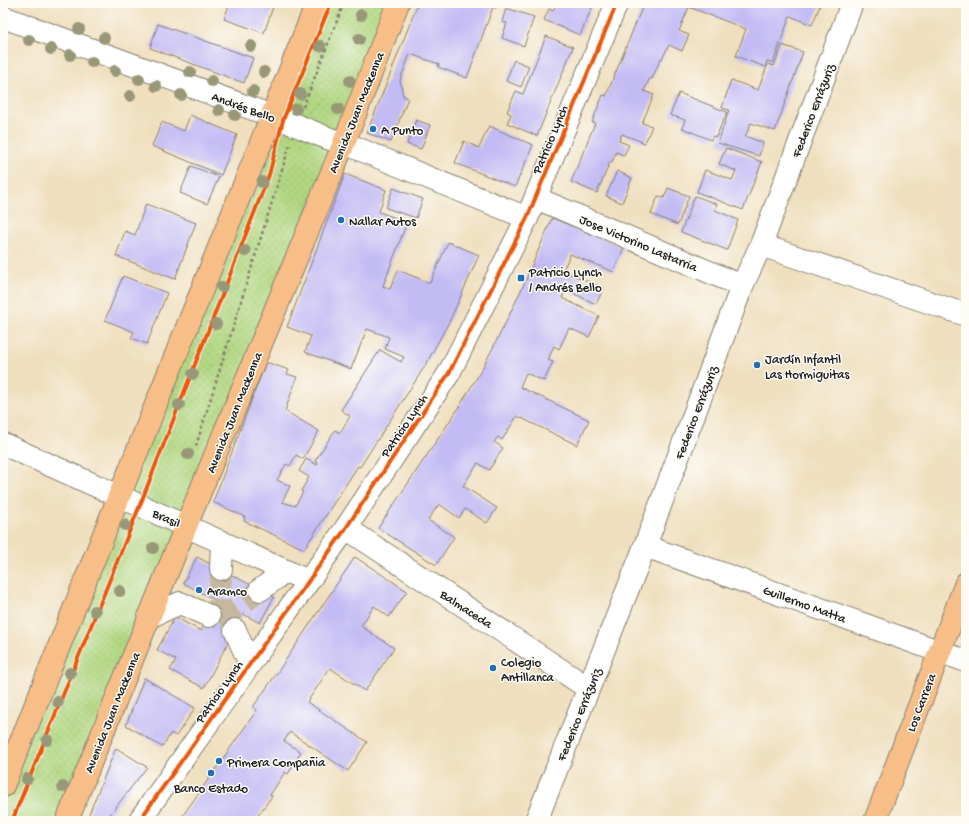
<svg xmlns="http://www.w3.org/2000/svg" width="969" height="824" font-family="'Gochi Hand',sans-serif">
<defs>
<pattern id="grass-dots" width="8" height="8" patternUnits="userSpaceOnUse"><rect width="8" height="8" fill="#b1d781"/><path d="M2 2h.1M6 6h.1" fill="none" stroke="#98b86f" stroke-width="1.8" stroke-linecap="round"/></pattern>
</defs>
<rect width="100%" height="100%" fill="#fdfcf7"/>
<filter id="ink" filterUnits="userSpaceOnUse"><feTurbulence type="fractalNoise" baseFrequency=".025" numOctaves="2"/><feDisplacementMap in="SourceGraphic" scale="8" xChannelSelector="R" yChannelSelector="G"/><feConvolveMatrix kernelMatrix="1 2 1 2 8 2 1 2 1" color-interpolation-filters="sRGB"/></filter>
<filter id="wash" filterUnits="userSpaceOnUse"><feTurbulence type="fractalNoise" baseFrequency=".012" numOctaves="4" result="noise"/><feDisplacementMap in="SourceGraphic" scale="16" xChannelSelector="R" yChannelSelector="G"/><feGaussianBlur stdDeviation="0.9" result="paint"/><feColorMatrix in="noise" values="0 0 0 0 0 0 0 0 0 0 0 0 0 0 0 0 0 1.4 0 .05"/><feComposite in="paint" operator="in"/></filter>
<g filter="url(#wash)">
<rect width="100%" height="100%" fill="#efdfbe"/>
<polygon fill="url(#grass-dots)" stroke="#667a4e" points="321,3 391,3 61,821 3,821 3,802 270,126"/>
<g id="blocks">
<g fill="#c3bbf4">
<polygon points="230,3 274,4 264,33 224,19"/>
<polygon points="418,3 498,3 496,8 493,7 467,78 438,67 439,64 410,54 400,80 403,96 408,98 391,142 367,133"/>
<polygon points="557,3 570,3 577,6 578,3 594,3 580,35 544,20 549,9 553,11"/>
<polygon points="644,3 821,3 812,25 790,16 773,63 767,61 765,67 736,56 746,29 689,7 679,31 689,35 682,51 669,45 662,59 661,58 652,79 650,78 644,91 654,95 642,123 652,126 645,143 622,134 619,141 629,145 624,155 616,152 612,162 610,162 597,193 571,182 595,123 592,122 603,95 606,96"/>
<polygon points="506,8 534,17 524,46 502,38 507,23 502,22"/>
<polygon points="158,24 253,58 244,83 150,48"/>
<polygon points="546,36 573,47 537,136 507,123 511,114 507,112 516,91 523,94"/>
<polygon points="782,45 803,52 775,131 751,123 746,135 745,136 763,143 759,156 718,143 729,110 722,108 731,80 758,90 768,64 774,66"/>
<polygon points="514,60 529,66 521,87 506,81"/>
<polygon points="679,93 727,112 716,137 713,136 711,140 682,128 685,120 670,115"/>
<polygon points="190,115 237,135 221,175 152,146 162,122 184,131"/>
<polygon points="416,120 430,125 421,149 407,144"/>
<polygon points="489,126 533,145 515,187 455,163 464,141 479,148"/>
<polygon points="726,148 762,162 743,210 697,192 705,170 732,180 736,171 719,164"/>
<polygon points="191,166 219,177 207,204 180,193"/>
<polygon points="617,171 632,178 622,203 606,196"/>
<polygon points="345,174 386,190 379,212 407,222 383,286 390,289 398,270 430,283 448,242 479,255 461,296 449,322 425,366 360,467 358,466 304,549 244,521 245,517 213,502 266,362 289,370 287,374 297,377 285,411 319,431 303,459 296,455 290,466 286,464 277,480 290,486 282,502 295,506 303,492 301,491 309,477 299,471 306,459 317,465 318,463 315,461 335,430 340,433 350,416 341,410 380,350 401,362 404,357 385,349 389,337 367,329 351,369 305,352 311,336 287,327"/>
<polygon points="393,188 423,199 416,218 386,208"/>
<polygon points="668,188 689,196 678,225 651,214 658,196 664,198"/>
<polygon points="695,196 717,204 715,210 738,220 727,250 681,232"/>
<polygon points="146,204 196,223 175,279 116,256 125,231 135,235"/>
<polygon points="552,218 624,247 614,272 570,254 563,271 604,288 596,304 566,290 562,298 599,316 589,337 569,328 559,349 554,346 548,360 553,362 544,381 526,373 520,387 589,420 577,445 517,416 502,440 498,437 494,442 503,448 489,470 478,463 463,486 497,508 487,523 465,509 459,518 439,504 428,520 454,537 436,565 378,528 456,412 482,369 505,324 525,282"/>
<polygon points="123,276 167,293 147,344 131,338 134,332 105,320"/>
<polygon points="197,557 274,597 260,623 243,614 204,688 170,670 176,660 157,650 175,617 201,631 217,601 183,583"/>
<polygon points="355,557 407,591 389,617 374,606 361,626 394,648 365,691 330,668 307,702 367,742 348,771 290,732 284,741 301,752 288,774 285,772 270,795 272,796 254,821 179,821 257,710 253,707 277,673"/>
<polygon points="144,678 195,708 176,736 171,733 162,747 126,725"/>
<polygon points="116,748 147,767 105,821 91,821 87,819"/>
</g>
</g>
</g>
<g filter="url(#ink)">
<use href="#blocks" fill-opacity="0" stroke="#867e6d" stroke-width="1"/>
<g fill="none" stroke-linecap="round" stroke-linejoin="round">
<g stroke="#c5b89e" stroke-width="22" stroke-dasharray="22 11" stroke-linecap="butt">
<polyline points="219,622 221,569"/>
<polyline points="219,622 260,590"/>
</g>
<g stroke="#867e6d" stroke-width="24">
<g id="minor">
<polyline points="3,17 283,120 330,139 344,143 527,218"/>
<polyline points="536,198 742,286"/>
<polyline points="761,245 966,315"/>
<polyline points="3,444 308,581"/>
<polyline points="346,528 588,688"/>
<polyline points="645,546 966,661"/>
<polyline points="221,569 222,542"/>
<polyline points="260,590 286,571"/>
<polyline points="149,617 180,603 209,616"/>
<polyline points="235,630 250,664"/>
<polyline points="139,821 346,528 449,373 527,218 617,3"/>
<polyline points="536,821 645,546 742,286 761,245 852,3"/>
</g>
</g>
<g stroke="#867e6d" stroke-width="24">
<g id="major">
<polyline points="3,786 317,3"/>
<polyline points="67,821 186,526 344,143 398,3"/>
<polyline points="875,821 966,583"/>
</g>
</g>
<g stroke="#867e6d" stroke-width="2.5" stroke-dasharray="3 3" stroke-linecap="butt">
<polyline points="303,107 344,3"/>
<polyline points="196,446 290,144"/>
</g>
<use href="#minor" stroke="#fff" stroke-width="22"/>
<use href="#major" stroke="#f7be88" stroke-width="22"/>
<g stroke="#fdfcf7" stroke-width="6">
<g id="cycleway">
<polyline points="12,821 140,505 269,175 283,120 331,3"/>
<polyline points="139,821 346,528 449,373 527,218 617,3"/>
</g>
</g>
<use href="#cycleway" stroke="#e8590c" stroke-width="4"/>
</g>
<g fill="#989878">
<circle cx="361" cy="15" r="6"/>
<circle cx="79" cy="29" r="6"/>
<circle cx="104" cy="38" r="6"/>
<circle cx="359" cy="39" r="6"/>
<circle cx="29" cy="40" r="6"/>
<circle cx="251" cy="46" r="6"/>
<circle cx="320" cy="46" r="6"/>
<circle cx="51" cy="49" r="6"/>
<circle cx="70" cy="55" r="6"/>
<circle cx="92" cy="62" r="6"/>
<circle cx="115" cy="71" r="6"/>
<circle cx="190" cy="72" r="6"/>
<circle cx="264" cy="72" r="6"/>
<circle cx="139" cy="79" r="6"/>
<circle cx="212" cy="81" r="6"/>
<circle cx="350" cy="81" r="6"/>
<circle cx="156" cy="86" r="6"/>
<circle cx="253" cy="91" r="6"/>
<circle cx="300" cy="94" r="6"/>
<circle cx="181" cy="95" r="6"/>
<circle cx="130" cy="96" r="6"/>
<circle cx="296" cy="109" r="6"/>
<circle cx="338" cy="109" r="6"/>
<circle cx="219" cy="110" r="6"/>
<circle cx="235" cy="115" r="6"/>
<circle cx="262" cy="182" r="6"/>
<circle cx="245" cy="251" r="6"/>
<circle cx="222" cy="287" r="6"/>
<circle cx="216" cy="324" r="6"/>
<circle cx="193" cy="374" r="6"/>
<circle cx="179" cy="405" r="6"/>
<circle cx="188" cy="454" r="6"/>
<circle cx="125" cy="525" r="6"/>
<circle cx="153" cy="548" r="6"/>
<circle cx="120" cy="591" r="6"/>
<circle cx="95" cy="611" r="6"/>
<circle cx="70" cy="673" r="6"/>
<circle cx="58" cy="702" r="6"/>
<circle cx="47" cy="740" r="6"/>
<circle cx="27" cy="779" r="6"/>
<circle cx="63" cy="787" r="6"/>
</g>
</g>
<g fill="#1f6fb2" stroke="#fdfcf7" stroke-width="1.5">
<circle cx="373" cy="129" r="4"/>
<circle cx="341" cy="220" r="4"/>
<rect x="517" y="274" width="8" height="8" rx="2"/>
<circle cx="757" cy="365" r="4"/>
<circle cx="199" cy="590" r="4"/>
<circle cx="493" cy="668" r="4"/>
<circle cx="219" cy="761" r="4"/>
<circle cx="211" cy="773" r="4"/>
</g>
<g text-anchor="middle" stroke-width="3" stroke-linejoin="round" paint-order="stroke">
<g font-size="13" fill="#1c1c1c" stroke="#fdfcf7">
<text transform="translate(244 106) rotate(20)" y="5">Andrés Bello</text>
<text transform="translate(812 110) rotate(-69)" y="5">Federico Errázuriz</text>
<text transform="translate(355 112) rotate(-68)" y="5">Avenida Juan Mackenna</text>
<text transform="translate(549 139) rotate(-67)" y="5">Patricio Lynch</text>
<text transform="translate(639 242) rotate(23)" y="5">Jose Victorino Lastarria</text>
<text transform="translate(233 412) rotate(-68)" y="5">Avenida Juan Mackenna</text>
<text transform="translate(695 412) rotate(-69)" y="5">Federico Errázuriz</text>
<text transform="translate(403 425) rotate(-56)" y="5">Patricio Lynch</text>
<text transform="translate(167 517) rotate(24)" y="5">Brasil</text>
<text transform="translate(805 603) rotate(20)" y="5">Guillermo Matta</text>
<text transform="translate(467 608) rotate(33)" y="5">Balmaceda</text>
<text transform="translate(218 691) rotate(-55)" y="5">Patricio Lynch</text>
<text transform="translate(920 702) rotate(-69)" y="5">Los Carrera</text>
<text transform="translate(111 712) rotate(-68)" y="5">Avenida Juan Mackenna</text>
<text transform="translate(578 714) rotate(-68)" y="5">Federico Errázuriz</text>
</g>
<g font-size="13" fill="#1c1c1c" stroke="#fdfcf7" text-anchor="start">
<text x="381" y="134">A Punto</text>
<text x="349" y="225">Nallar Autos</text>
<text x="529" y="276">Patricio Lynch<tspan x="529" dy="15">/ Andrés Bello</tspan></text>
<text x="765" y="363">Jardín Infantil<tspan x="765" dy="15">Las Hormiguitas</tspan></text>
<text x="207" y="595">Aramco</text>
<text x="501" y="666">Colegio<tspan x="501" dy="15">Antillanca</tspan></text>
<text x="227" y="766">Primera Compañia</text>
<text x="211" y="792" text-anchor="middle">Banco Estado</text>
</g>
</g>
<rect width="969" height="824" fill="none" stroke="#fdfcf7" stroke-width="16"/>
</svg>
